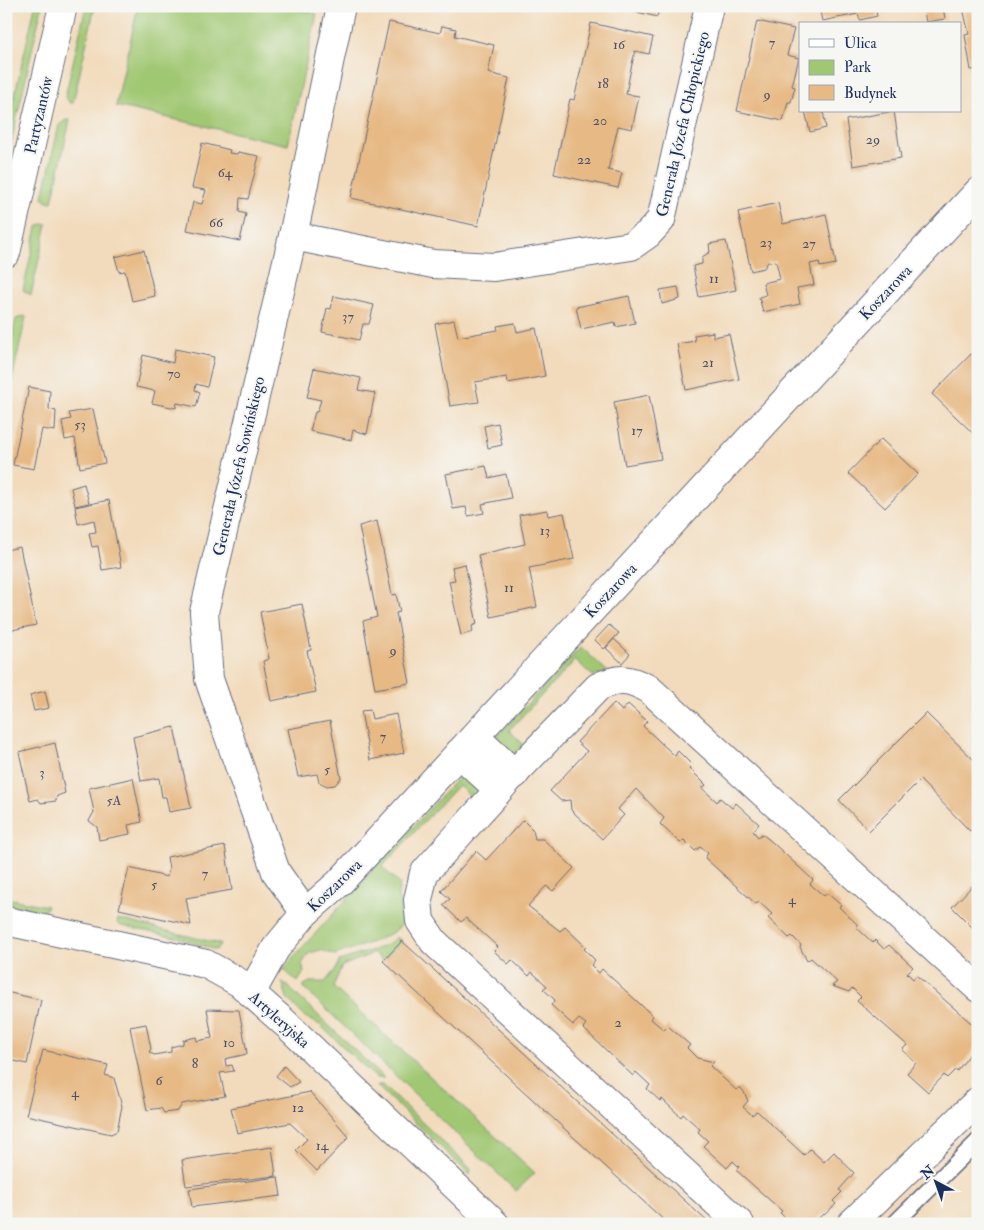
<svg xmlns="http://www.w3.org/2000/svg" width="984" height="1230" font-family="'IM FELL Double Pica',serif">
<rect width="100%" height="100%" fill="#f6f6f2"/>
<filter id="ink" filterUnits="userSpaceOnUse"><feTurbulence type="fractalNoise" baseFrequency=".02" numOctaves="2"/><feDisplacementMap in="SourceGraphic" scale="10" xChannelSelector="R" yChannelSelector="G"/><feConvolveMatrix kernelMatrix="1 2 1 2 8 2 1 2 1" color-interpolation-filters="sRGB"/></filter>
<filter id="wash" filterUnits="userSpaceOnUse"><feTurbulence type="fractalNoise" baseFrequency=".0096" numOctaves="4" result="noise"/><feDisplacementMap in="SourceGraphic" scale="20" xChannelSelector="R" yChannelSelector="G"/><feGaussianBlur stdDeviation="1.12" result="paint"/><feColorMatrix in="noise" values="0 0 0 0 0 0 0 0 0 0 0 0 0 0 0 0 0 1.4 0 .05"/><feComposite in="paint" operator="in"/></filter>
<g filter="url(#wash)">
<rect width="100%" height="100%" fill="#f2dbbc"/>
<g fill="#a0c772" stroke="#5e7b68">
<polygon points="35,6 42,6 6,166 6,134"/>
<polygon points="86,6 95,6 73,103 70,103 65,97"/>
<polygon points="138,6 282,6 317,14 288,145 116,106"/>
<polygon points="66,120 70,120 52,202 45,201 43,197 59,125"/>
<polygon points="42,224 47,224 31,295 23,290 37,227"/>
<polygon points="24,316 26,317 6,407 6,362 16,319"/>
<polygon points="581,647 609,673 593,676 575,660 509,730 521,742 522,746 514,754 507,753 497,740 499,734"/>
<path d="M464,775L479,786L477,796L473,799L458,785L382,867L400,884L398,895L403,923C391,939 355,947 335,955L321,950L309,953L302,964L304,972L298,982L284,970L290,961L457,779Z"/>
<polygon points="6,898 47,906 46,909 42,911 6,904"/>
<polygon points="118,919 221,944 216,950 180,938 121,926 117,923"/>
<polygon points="397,937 402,941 383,961 374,953 342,966 333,987 535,1173 516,1191 302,986 310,982 325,982 336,969 339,961 385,946"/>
<polygon points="282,981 384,1078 377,1078 373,1075 320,1025 305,1017 287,998"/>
<polygon points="378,1085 383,1085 471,1169 470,1175 377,1086"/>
</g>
<g id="blocks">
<g fill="#e7ba85">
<polygon points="613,6 660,6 657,17"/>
<polygon points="819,6 875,6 877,16 860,20 858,14 822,21"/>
<polygon points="923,6 943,6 945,19 926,22"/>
<polygon points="978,6 978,69 971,70 965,35 969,34 963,8"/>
<polygon points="757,21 794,29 787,55 799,58 792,86 795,87 791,102 788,102 783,121 737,111"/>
<polygon points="389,22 440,33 442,26 456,29 455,36 494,45 488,73 509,78 478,226 351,198"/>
<polygon points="591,23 653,37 649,54 635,51 630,73 626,94 639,96 632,129 618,126 608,170 622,173 618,188 554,174 570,99 574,100"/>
<polygon points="805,111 823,111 826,128 810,132"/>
<polygon points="894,111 901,158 853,166 846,120"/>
<polygon points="202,143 230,150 229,153 237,154 238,152 259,156 248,199 240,198 239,212 246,214 240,241 187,230 193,202 202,204 206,190 192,188"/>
<polygon points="778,203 783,224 826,214 836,264 820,267 819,262 810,264 814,285 797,288 800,304 763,312 759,297 766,295 763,283 780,279 776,261 768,262 764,268 751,271 738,212"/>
<polygon points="726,241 736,290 699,297 693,266 702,264 702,257 710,252 709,244"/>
<polygon points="144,250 155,296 132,301 125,271 119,272 115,257"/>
<polygon points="678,287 680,299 662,304 660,290"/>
<polygon points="334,296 374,305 369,324 363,324 359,340 322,332 327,308 331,309"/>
<polygon points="629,296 635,323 616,327 615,322 581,329 576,307"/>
<polygon points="454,320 458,337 498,330 497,326 515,323 517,332 536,328 545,376 508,383 507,377 475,382 479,402 450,406 435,324"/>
<polygon points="713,332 713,337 729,334 739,379 686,390 677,344 695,341 694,335"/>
<polygon points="175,349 214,357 207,387 196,384 195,390 200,392 196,407 177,403 176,408 152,403 155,391 136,387 143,355 173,363"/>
<polygon points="973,352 978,357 978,438 932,394"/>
<polygon points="314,368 361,378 358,390 375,393 367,434 353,430 351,440 310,431 315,412 317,412 321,400 307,397"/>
<polygon points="29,387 50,391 49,409 56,411 55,431 42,429 34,469 13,465"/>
<polygon points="649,395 661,459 625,465 614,402"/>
<polygon points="93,409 105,463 80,468 75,438 65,440 62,421 71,419 69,413"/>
<polygon points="498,423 502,445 488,448 484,426"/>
<polygon points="881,439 918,474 885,508 848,473"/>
<polygon points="486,466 489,478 506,474 511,498 482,504 484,513 468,516 466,507 453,509 446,474"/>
<polygon points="84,484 89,503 75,506 71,488"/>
<polygon points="109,500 121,567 102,570 98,546 92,547 89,533 96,532 94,520 78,524 75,507"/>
<polygon points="547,510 548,516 564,513 574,559 529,568 537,607 491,617 478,555 525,544 519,515"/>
<polygon points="377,521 392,595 396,594 400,612 396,613 410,683 375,689 363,621 377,617 359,526"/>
<polygon points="20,547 36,625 7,631 6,550"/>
<polygon points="465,564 477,624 472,626 473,632 461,635 449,581 455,580 452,567"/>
<polygon points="302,604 311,650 307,651 316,692 271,701 263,661 269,659 260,612"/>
<polygon points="609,625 619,633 604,649 595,640"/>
<polygon points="614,639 630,654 622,663 606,648"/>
<polygon points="45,691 49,708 34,711 30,695"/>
<polygon points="614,703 622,711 628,704 647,721 643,726 675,756 678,751 692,765 689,768 706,785 702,788 717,802 720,798 732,808 736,803 759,824 753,831 758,837 762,834 772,842 813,880 810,884 824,896 827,893 841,905 839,907 858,925 856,927 873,943 875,940 884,949 889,945 913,967 907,973 913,979 916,975 978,1029 978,1044 957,1071 956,1069 947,1078 944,1075 928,1092 907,1073 916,1063 902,1050 907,1045 857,1001 861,997 852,988 849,992 832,986 837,982 811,958 807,961 800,947 801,945 792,936 789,938 768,918 772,914 759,902 756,904 705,858 708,853 700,847 695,851 684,840 680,843 660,824 664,818 636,789 618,809 624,815 602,839 571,810 570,800 561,801 550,791 587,751 577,742"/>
<polygon points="370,710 372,719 396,714 404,753 370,760 361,711"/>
<polygon points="926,713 978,764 978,824 970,831 920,780 869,831 839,800"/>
<polygon points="330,721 341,778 335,785 327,786 319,782 317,774 298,777 288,729"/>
<polygon points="174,727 191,808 169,812 166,797 162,797 159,778 141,781 133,737"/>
<polygon points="55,743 65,793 57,796 56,801 41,803 38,799 30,801 19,752"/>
<polygon points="133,778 142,822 128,825 130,834 99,840 97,827 89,821 94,812 89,788"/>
<polygon points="523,820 533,830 535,839 543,839 574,868 553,891 546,886 528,906 560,931 565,927 586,947 584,949 595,960 591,965 599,973 602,969 653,1016 651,1019 664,1030 668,1026 690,1045 687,1048 697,1058 714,1062 710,1066 736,1090 740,1087 744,1092 748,1101 743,1107 752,1115 757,1111 804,1155 810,1149 824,1162 834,1152 854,1173 839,1190 842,1192 833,1201 836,1204 824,1215 823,1214 813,1224 792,1224 780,1213 782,1211 736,1170 739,1167 733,1161 727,1168 703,1146 708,1141 698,1132 700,1129 683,1114 681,1117 662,1099 660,1101 647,1089 650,1085 636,1072 633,1076 583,1028 586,1024 579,1019 573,1025 551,1005 555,1000 543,989 547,986 532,972 529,976 512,960 508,964 494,951 498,947 466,918 461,922 443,905 450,899 441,891 476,851 486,860"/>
<polygon points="225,846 232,890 186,898 191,925 119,909 129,868 167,877 169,869 167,857"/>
<polygon points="978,880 978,933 952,907"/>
<polygon points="402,941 435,971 710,1224 668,1224 456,1029 383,961"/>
<polygon points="6,992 41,1000 27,1064 6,1059"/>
<polygon points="207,1009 239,1010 246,1047 247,1054 225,1059 226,1066 232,1065 234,1071 220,1073 225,1096 182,1104 178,1111 164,1113 161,1108 147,1110 130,1027 146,1024 151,1049 149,1052 154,1055 171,1052 171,1047 183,1044 183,1040 196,1037 197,1041 212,1038"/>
<polygon points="43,1050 108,1065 105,1075 114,1078 122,1106 117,1131 111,1134 26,1115"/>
<polygon points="284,1066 299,1082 290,1087 276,1076"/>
<polygon points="310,1092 349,1137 317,1171 296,1150 307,1139 290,1123 237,1133 231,1108"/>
<polygon points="272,1147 276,1176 186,1186 182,1160"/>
<polygon points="278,1177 281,1196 192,1207 189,1189"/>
</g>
</g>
</g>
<g filter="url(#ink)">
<use href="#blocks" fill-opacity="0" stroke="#666b7f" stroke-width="1"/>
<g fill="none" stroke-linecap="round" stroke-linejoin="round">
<g stroke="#666b7f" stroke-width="18">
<polyline id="service" points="894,1224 978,1141"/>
</g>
<g stroke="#666b7f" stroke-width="30">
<g id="minor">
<polyline points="293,236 433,264 494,267 631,246 648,234 661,220 709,6"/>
<polyline points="475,737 515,774"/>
<polyline points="459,753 499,790"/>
<polyline points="305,913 276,872 209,679 204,612 293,236 341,6"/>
<polyline points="251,993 276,948 305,913 339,883 978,192"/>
<path d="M740,1224L434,942L420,921L418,900L424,873L507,781L598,687C620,677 628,678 649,689L978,988"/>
<polyline points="851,1224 978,1101"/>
</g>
</g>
<g stroke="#666b7f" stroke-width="30">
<polyline id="tertiary" points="6,921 206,964 240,983 286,1024 495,1224"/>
</g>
<g stroke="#666b7f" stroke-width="30">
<polyline id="secondary" points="6,253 63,6"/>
</g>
<use href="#service" stroke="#fff" stroke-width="15"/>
<use href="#minor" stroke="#fff" stroke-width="28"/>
<use href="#tertiary" stroke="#fff" stroke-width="28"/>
<use href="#secondary" stroke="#fff" stroke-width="28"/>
</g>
</g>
<g text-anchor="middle" stroke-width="4" stroke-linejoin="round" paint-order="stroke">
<g font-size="14" fill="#4e5268">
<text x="772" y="47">7</text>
<text x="619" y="49">16</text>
<text x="603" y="88">18</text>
<text x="767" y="99">9</text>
<text x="600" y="125">20</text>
<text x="873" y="144">29</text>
<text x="584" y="164">22</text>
<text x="225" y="177">64</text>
<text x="216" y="227">66</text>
<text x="766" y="247">23</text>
<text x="809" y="248">27</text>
<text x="714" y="283">11</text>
<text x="348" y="321">37</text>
<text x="708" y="367">21</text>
<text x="174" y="378">70</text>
<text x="80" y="429">53</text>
<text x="637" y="435">17</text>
<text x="545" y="535">13</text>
<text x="509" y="592">11</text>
<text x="393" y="655">9</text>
<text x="383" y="741">7</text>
<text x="327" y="774">5</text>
<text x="42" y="777">3</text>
<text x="114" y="805">5A</text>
<text x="205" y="878">7</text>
<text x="154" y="889">5</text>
<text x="792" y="904">4</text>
<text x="618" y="1027">2</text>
<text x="229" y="1047">10</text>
<text x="195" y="1068">8</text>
<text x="159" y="1085">6</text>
<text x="75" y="1097">4</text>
<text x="298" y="1112">12</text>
<text x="322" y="1150">14</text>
</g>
<g font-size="16" fill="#1b2f5e" stroke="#f6f6f2">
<text transform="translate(38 115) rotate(-77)" y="6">Partyzantów</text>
<text transform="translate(682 124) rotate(-77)" y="6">Generała Józefa Chłopickiego</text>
<text transform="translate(885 292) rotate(-47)" y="6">Koszarowa</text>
<text transform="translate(238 466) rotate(-77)" y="6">Generała Józefa Sowińskiego</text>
<text transform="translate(610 590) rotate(-47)" y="6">Koszarowa</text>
<text transform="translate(334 885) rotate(-44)" y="6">Koszarowa</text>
<text transform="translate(280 1019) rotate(42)" y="6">Artyleryjska</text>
</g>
</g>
<rect width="984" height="1230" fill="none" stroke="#f6f6f2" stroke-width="25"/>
<rect x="799" y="22" width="162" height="90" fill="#f6f6f2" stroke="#9ea6b7"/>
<rect x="809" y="39" width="25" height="8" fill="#ffffff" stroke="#9ea6b7"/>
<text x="844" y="48" font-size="15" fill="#1b2f5e">Ulica</text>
<rect x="809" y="60" width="25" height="15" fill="#a0c772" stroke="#9ea6b7"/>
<text x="844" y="72" font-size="15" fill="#1b2f5e">Park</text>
<rect x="809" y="85" width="25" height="15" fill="#e7ba85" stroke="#9ea6b7"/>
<text x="844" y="98" font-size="15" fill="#1b2f5e">Budynek</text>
<g transform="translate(936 1182) rotate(319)" stroke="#f6f6f2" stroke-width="4" paint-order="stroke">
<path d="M0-4L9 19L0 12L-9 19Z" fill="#1b2f5e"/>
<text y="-8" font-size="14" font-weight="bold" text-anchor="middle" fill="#1b2f5e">N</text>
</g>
</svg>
